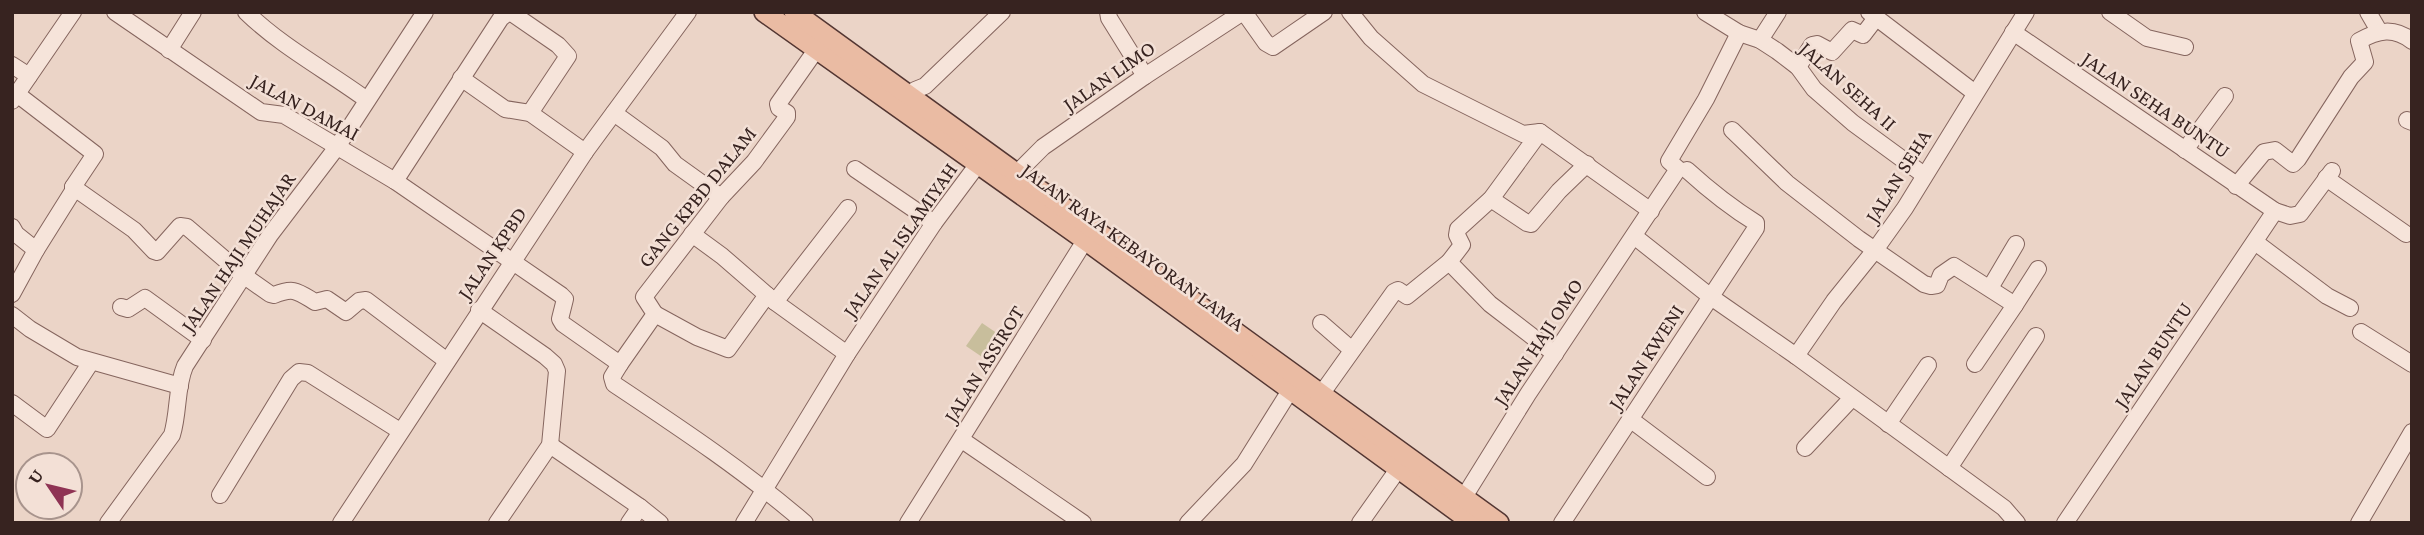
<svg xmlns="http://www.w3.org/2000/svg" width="2424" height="535" font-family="'Crimson Pro',serif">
<rect width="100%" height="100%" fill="#ebd4c7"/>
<polygon fill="#c8be9c" points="982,323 1004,338 988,361 966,346"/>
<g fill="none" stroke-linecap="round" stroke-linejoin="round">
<g stroke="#85655e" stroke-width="18">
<g id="minor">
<path d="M115,12L261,112L284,115L395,181L561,295L565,299L560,319L563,324L620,364L612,377L614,384C680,428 745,471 805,523"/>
<path d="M246,12C282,47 326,70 367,100"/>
<polyline points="510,12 558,45 568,56 530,113"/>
<polyline points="1108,12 1109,18 1145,76"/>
<polyline points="1244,12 1266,43 1273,47 1324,12"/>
<polyline points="1350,12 1371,38 1423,84 1523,134 1540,132 1651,211"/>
<polyline points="1705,12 1739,33 1760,40 1777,51 1798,67 1814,89 1853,123 1924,175"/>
<polyline points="1869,12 1975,93"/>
<polyline points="2110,12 2147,38 2185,47"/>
<polyline points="2368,12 2379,31"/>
<polyline points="2013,32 2275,211 2290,216 2300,214 2332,171"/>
<polyline points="1760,40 1778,12"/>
<polyline points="169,50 193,12"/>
<polyline points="12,65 29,76"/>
<polyline points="1798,67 1812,45 1817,44 1832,52 1852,30 1863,35 1876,18"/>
<polyline points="461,78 505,109 530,113 585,152"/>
<polyline points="12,101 73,12"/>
<polyline points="903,105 915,90 925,86 1002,12"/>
<polyline points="614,113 662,148 675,164 721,197"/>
<polyline points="2407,120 2412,122"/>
<polyline points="1732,130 1787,183 1859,239 1924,284 1931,286 1937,285 1941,275 1954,266 2015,305 1975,364"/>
<polyline points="2185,150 2225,96"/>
<polyline points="855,169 934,223"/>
<polyline points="2326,178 2406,234"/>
<polyline points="1010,180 1043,147 1145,76 1243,12"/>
<polyline points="395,181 501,18 509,12"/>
<path d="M2236,186L2264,152L2275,150L2293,164L2298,159L2351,77L2365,62L2359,41C2378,30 2394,27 2412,41"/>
<path d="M73,187L134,230L154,251L157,252L180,226L187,227L243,275L270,294L274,295C294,287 297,291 315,302L327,299L346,312L359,301L366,300L447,361"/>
<polyline points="1491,199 1527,223 1531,224 1559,191 1587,164"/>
<polyline points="12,227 16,234 36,250"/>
<polyline points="692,234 722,256 775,302 847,354"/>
<polyline points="1634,236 1711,297 1796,356 2004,508 2017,523"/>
<polyline points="2255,242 2327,296 2350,308"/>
<polyline points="1449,262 1490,304 1555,354"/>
<polyline points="1990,288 2016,244"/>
<polyline points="12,294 36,250 73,191 73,187 95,154 17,94"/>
<polyline points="775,302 848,208"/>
<polyline points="2015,305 2038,269"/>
<polyline points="121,307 128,309 145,298 203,340"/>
<polyline points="479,310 545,356 554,364 557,371 550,445 497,523"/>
<polyline points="655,314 697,337 728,349 767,295"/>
<polyline points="12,315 30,329 77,357 180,386"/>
<polyline points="1321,323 1352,350"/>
<polyline points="2361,332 2412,364"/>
<polyline points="1796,356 1834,301 1875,250 1905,208 2026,12"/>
<polyline points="620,364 655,314 644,297 721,197 754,162 787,117 787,113 779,108 778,104 816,50"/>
<polyline points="1322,393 1394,292 1398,290 1407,296 1449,262 1462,245 1457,235 1458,229 1491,199 1540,132"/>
<polyline points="12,403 47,429 91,362"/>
<polyline points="1630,419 1707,477"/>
<polyline points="1888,424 1928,365"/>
<polyline points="962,440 1083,523"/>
<polyline points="550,445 640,507 629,523"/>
<polyline points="1805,448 1852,398"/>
<polyline points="1949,468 2036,336"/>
<polyline points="220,495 291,379 299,372 308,373 400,431"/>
<polyline points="1464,497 1528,394 1678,169 1669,161 1706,99 1739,33"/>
<polyline points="640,507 660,523"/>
<path d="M108,523L172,435C179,412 176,387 185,366L270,235L337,147L425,12"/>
<polyline points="341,523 585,152 688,12"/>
<polyline points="744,523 847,354 934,223 984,156"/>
<polyline points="908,523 1091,231"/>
<polyline points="1188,523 1244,464 1291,389"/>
<polyline points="1360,523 1399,468"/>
<path d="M1562,523L1756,228V223C1730,207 1709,190 1687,170"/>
<polyline points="2065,523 2275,211"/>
<polyline points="2359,523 2412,432"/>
</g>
</g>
<g stroke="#533632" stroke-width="22">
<g id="major">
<polyline points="764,12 1085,240 1473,523"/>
<polyline points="794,12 1499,523"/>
</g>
</g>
<use href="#minor" stroke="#f6e4da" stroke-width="16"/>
<use href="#major" stroke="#eabba3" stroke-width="19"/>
</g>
<g text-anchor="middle" stroke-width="5" stroke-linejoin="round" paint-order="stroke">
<g font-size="21" fill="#372320" stroke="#f3e0d6">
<text transform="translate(1109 76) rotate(-35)" y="7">JALAN LIMO</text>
<text transform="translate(1848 86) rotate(42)" y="7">JALAN SEHA II</text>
<text transform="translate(2156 105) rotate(34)" y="7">JALAN SEHA BUNTU</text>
<text transform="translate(305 107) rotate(28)" y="7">JALAN DAMAI</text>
<text transform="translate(1898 176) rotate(-58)" y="7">JALAN SEHA</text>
<text transform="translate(697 197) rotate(-51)" y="7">GANG KPBD DALAM</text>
<text transform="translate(900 240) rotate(-55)" y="7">JALAN AL ISLAMIYAH</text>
<text transform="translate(1133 247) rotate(36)" y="7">JALAN RAYA KEBAYORAN LAMA</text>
<text transform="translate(238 252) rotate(-56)" y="7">JALAN HAJI MUHAJAR</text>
<text transform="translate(492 253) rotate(-56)" y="7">JALAN KPBD</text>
<text transform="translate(1538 342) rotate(-57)" y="7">JALAN HAJI OMO</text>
<text transform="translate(2153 355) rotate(-56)" y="7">JALAN BUNTU</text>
<text transform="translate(1646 357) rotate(-57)" y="7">JALAN KWENI</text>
<text transform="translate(984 364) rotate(-58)" y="7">JALAN ASSIROT</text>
</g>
</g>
<rect width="2424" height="535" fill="none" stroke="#372320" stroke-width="28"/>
<g transform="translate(49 486) rotate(305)"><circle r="33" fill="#f3e0d6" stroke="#a8948d" stroke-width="2"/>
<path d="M0-5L12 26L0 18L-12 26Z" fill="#8f3354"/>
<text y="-10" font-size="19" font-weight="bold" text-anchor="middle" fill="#372320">U</text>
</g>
</svg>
